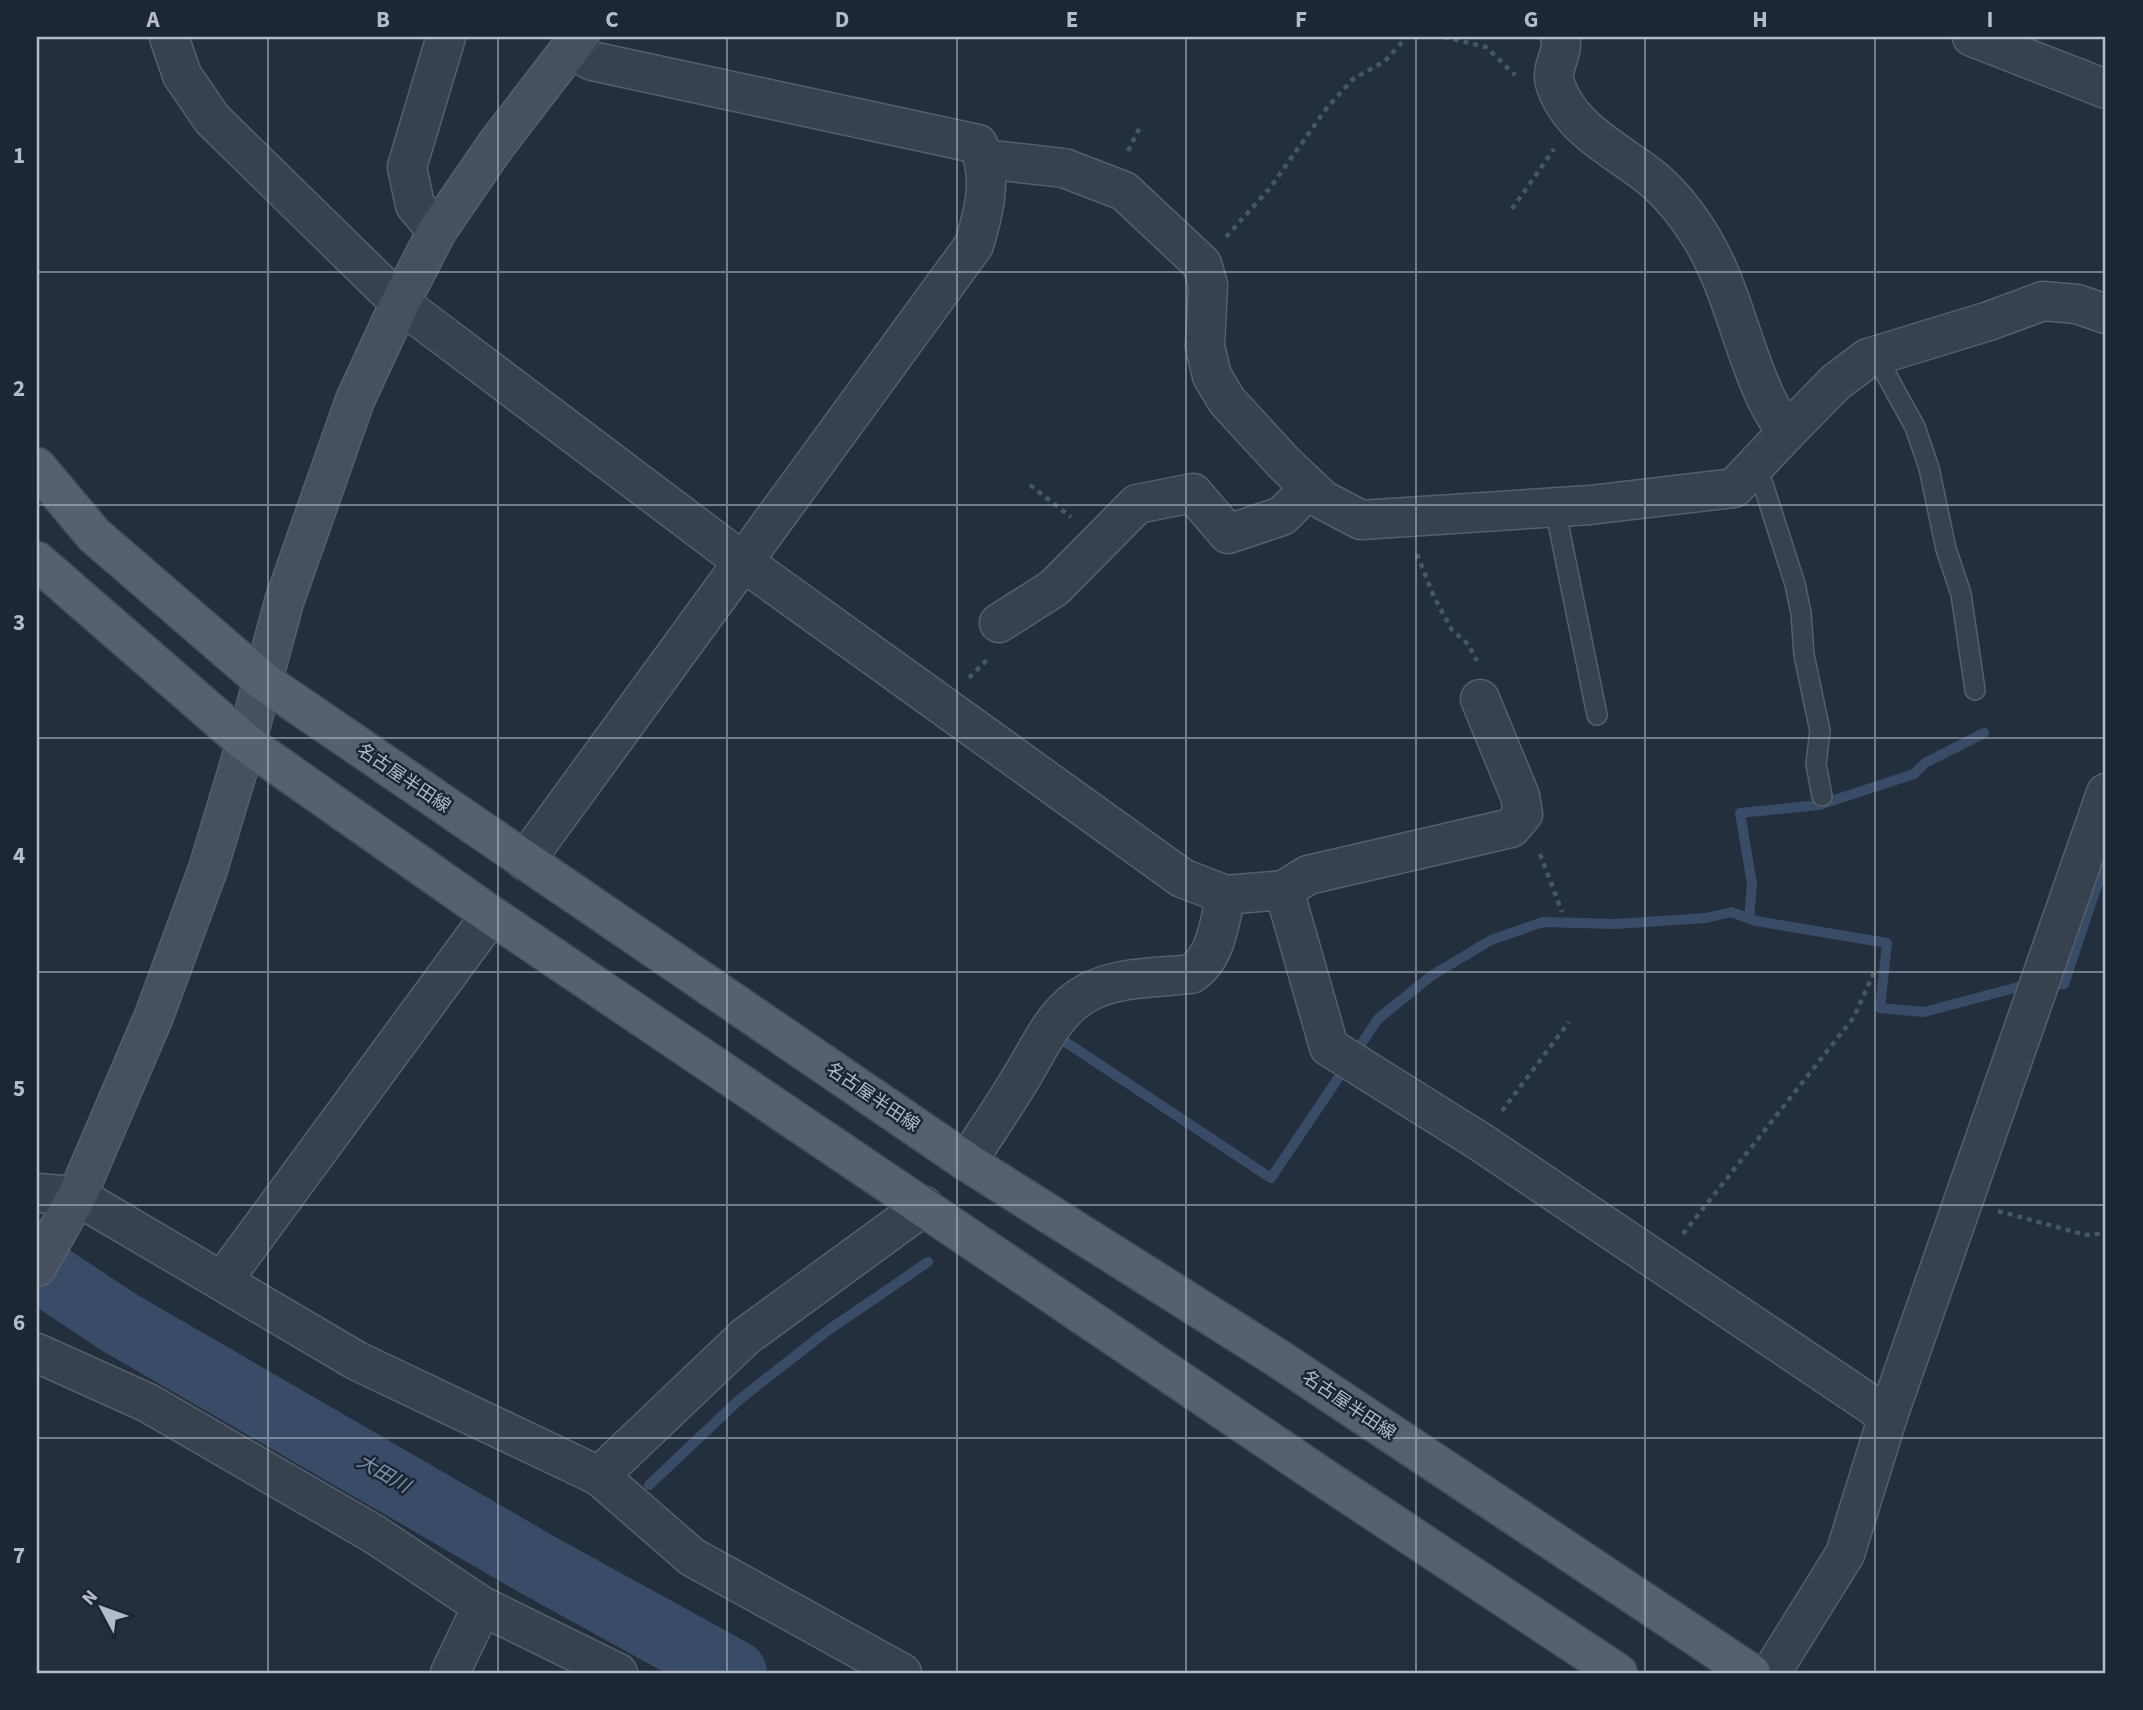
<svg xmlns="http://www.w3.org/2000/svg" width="2143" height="1710" font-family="'Source Sans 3','Noto Sans JP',sans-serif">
<rect width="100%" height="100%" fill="#242f3e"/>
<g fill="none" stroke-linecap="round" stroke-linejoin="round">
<g stroke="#394c67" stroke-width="10">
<polyline points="1749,918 1752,884 1740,813 1819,805 1914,774 1925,763 1984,733"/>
<polyline points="2045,985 2064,984 2106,859"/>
<polyline points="1064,1041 1271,1178 1378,1019 1431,976 1491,940 1543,922 1615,924 1706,918 1731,912 1756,921 1887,943 1880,1008 1924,1012 2018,987 2029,986"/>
<polyline points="649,1485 739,1400 827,1331 928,1262"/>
</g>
<polyline stroke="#394c67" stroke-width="66" points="37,1268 120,1323 538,1565 734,1673"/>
<g stroke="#565f6c" stroke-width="22">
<g id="lane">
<polyline points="1876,356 1915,427 1929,468 1946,549 1961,594 1975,690"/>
<polyline points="1749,471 1763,484 1795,584 1801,613 1804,655 1820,731 1816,764 1822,796"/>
<polyline points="1555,508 1597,715"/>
</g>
</g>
<g stroke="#565f6c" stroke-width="41">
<g id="street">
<polyline points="169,37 182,75 212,119 400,303 742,561 1182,878 1226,895"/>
<polyline points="1972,37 2106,89"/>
<path d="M985,159L1064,168L1124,191L1202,264L1208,285L1205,346L1212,376L1227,401L1284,463L1323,500L1361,520L1590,505L1734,488L1786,433C1779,421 1771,409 1765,396C1741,344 1731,286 1701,237C1688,216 1672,195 1653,179C1619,151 1569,130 1555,83C1550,67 1565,52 1560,37"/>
<polyline points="437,231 415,205 407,167 446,37"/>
<polyline points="1786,433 1836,382 1868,358 1989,321 2043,301 2077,304 2106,314"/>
<polyline points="999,623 1054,588 1137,504 1193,493 1228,534 1282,516 1310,488"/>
<path d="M525,861L974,245C984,212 993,177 978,144L592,61L571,49"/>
<polyline points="1284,890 1308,875 1511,828 1523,814 1520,796 1480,699"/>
<path d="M967,1162C984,1135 1003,1108 1019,1081C1039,1050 1053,1011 1087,993C1117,976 1158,978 1191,974C1217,957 1219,923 1226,895L1284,890L1329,1047L1479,1141L1888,1416"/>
<polyline points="37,1193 77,1196 357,1361 599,1476 692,1557 902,1673"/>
<polyline points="223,1280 491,915"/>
<polyline points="37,1353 148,1403 374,1534 482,1606 618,1673"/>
<polyline points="599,1476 746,1336 924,1206"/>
<polyline points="450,1673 482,1606"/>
<polyline points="1771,1673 1845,1554 1888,1416 2106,793"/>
</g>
</g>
<g stroke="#565f6c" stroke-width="41">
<polyline id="secondary" points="37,1267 77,1196 154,1016 208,869 246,743 284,602 355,400 400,303 437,231 496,145 579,37"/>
</g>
<g stroke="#414a57" stroke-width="41">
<g id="primary">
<polyline points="37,467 94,535 263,681 967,1162 1279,1359 1751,1673"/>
<polyline points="37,561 246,743 491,915 1318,1474 1618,1673"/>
</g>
</g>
<g stroke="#44595c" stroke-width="4.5" stroke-dasharray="5 5" stroke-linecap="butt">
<polyline points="1444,37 1486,47 1515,75"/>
<polyline points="1128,151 1140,127"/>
<polyline points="1512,209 1554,149"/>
<polyline points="1226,237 1270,188 1326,109 1353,79 1385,61 1407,37"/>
<polyline points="1030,485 1071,517"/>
<polyline points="1417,554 1434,597 1452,630 1468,644 1477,661"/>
<polyline points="969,678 987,660"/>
<polyline points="1540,854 1562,912"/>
<polyline points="1502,1111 1569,1022"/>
<polyline points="1998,1211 2086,1235 2106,1233"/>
<polyline points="1683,1234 1854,1017 1875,970"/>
</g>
<use href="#lane" stroke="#38414e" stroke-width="19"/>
<use href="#street" stroke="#38414e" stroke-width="38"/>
<use href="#secondary" stroke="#465061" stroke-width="38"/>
<use href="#primary" stroke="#56606e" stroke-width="38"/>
</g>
<path fill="none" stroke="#b4bcc9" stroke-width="2" stroke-opacity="0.55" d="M268,37V1673M498,37V1673M727,37V1673M957,37V1673M1186,37V1673M1416,37V1673M1645,37V1673M1875,37V1673M37,272H2106M37,505H2106M37,738H2106M37,972H2106M37,1205H2106M37,1438H2106"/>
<g text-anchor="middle" stroke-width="5" stroke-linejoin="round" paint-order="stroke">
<g font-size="18" fill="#b4bcc9" stroke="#1d2633">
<text transform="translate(404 778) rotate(34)" y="6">名古屋半田線</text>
<text transform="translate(873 1097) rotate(34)" y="6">名古屋半田線</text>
<text transform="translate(1349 1405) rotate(34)" y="6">名古屋半田線</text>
</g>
<g font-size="19" font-style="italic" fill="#7c92b1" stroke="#1d2633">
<text transform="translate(384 1473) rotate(30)" y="7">大田川</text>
</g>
</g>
<rect width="2143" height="1710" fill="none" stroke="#1d2633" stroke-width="77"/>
<g transform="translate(102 1608) rotate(311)" stroke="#1d2633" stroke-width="5" paint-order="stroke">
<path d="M0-5L12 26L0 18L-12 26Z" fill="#b4bcc9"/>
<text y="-10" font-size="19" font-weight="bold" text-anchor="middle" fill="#b4bcc9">N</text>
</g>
<rect x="38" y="38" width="2066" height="1634" fill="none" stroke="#b4bcc9" stroke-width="2.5"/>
<g font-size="23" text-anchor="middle" font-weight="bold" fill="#b4bcc9">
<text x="153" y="27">A</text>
<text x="383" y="27">B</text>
<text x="612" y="27">C</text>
<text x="842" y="27">D</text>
<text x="1072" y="27">E</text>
<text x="1301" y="27">F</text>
<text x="1531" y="27">G</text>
<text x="1760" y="27">H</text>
<text x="1990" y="27">I</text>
<text x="19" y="163">1</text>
<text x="19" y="396">2</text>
<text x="19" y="630">3</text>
<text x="19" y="863">4</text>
<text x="19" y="1096">5</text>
<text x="19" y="1330">6</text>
<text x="19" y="1563">7</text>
</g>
</svg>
